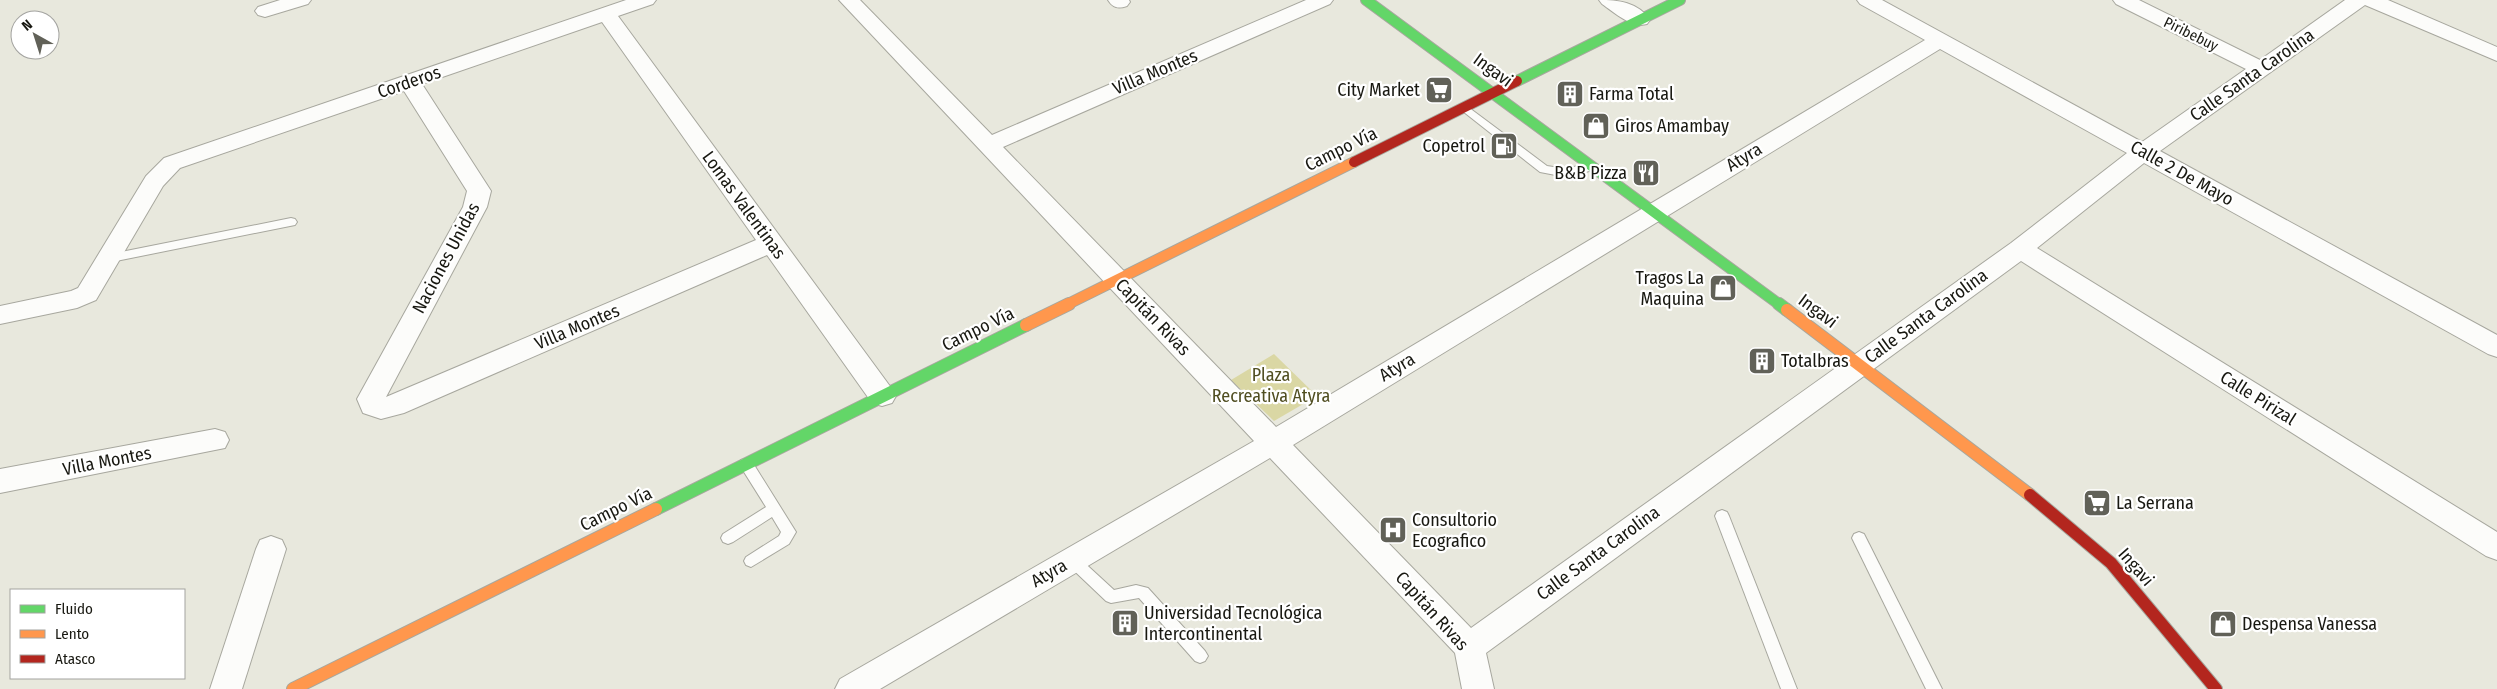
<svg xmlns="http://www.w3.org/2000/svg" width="2497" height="689" font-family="'Fira Sans Condensed',sans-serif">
<rect width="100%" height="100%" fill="#e8e8dd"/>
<polygon fill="#dad7a4" points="1274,354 1317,396 1274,421 1231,380"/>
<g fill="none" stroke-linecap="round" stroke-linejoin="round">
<g stroke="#a7a79e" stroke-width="2">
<g id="lane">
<polygon points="1464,104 1547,166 1566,169 1593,162 1599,166 1597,169 1566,177 1540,172 1460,109 1459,107"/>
<polygon points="291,218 295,219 297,222 295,225 106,263 100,259 106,255"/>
<polygon points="746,459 751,460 796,532 789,544 751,567 746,565 744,561 746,557 779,536 781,532 772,517 733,542 728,544 723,542 721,538 723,534 766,507 739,464 741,460"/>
<polygon points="1722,510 1727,512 1729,516 1797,689 1781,689 1715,516 1717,512"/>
<polygon points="1859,532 1864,534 1942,689 1926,689 1852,538 1854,534"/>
<polygon points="1072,554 1077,556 1114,590 1136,585 1148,588 1205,651 1208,656 1205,661 1200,663 1195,661 1139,598 1111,603 1106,601 1067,564 1065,560 1067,556"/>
</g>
</g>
<g stroke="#a7a79e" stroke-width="2">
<g id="street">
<polygon points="280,0 311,0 308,4 265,17 258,15 255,11 258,7"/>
<path d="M626,0H656L653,4L618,16L892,389L896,396L892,403L882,406L872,403L767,255L404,413L381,419L363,413L357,399L463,207L467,191L404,91L180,168L163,186L96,300L77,308L0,324V306L71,291L78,288L146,176L164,158ZM602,22L756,240L386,397L487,207L491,191L422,84Z"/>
<path d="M839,0H860L992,135L1306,0H1333L1330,4L1003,147L1276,427L1925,40L1860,4L1857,0H1882L2142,142L2246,69L2116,4L2113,0H2139L2260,60L2345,0H2388L2497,47V61L2365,5L2160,151L2497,335V357L2488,354L2144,163L2037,248L2497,532V560L2486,556L2021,261L1486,653L1494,689H1462L1455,653L1270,458L880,689H835L840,679L1254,441ZM1940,49L2127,153L2011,243L1471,628L1293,445Z"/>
<path d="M1108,0H1129L1130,2L1127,6C1118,9 1113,8 1108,0Z"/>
<path d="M1599,0C1618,0 1638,2 1650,20L1647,24C1631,28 1615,13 1602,4Z"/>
<polygon points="215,429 225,432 229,440 225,448 0,493 0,469"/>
<polygon points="271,536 282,540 286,549 242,689 210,689 256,549 260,540"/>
</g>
</g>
<g stroke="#a7a79e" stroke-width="12">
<g id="fast-far1">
<polyline points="1366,0 1780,305"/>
<polyline points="1517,81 1680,0"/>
</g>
</g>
<g stroke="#a7a79e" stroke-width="14">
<g id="fast">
<polyline points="1779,304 1787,310"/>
<polyline points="656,509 1026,325"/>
</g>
</g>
<g stroke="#a7a79e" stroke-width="12">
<polyline id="slow-far1" points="1066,305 1354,162"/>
</g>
<g stroke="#a7a79e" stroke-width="14">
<g id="slow">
<polyline points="1787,310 2030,495"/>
<polyline points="1026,325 1069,304"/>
<polyline points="293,689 656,509"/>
</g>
</g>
<g stroke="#a7a79e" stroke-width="12">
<polyline id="jam-far1" points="1354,162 1517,81"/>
</g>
<g stroke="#a7a79e" stroke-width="14">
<polyline id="jam" points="2030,495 2111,563 2216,689"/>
</g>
<use href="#lane" fill="#fcfcfa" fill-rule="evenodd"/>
<use href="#street" fill="#fcfcfa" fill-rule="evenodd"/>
<use href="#fast-far1" stroke="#63d668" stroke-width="10"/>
<use href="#fast" stroke="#63d668" stroke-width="12"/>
<use href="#slow-far1" stroke="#ff974d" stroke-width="10"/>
<use href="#slow" stroke="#ff974d" stroke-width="12"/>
<use href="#jam-far1" stroke="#b3261e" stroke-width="10"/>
<use href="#jam" stroke="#b3261e" stroke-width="12"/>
</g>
<defs>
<g id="supermarket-square" transform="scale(1.4375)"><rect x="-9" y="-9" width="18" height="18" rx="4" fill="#616158" stroke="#fff"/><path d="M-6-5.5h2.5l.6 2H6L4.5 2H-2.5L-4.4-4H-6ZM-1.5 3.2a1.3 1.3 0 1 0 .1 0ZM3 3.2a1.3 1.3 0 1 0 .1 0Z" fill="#fff"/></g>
<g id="building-square" transform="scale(1.4375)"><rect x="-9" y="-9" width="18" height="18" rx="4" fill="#616158" stroke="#fff"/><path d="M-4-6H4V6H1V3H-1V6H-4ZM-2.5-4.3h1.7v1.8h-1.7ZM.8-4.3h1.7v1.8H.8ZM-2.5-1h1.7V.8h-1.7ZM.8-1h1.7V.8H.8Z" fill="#fff"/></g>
<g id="shop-square" transform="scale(1.4375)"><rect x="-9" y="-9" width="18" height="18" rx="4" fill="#616158" stroke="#fff"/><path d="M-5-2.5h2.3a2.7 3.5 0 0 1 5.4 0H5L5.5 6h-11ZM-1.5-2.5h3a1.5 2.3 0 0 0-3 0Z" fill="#fff"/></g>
<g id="fuel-square" transform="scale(1.4375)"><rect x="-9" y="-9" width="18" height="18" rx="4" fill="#616158" stroke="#fff"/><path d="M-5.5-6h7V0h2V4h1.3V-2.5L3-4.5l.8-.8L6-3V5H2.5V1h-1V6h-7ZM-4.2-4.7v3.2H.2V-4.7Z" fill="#fff"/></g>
<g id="restaurant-square" transform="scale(1.4375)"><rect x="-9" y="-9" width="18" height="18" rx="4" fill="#616158" stroke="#fff"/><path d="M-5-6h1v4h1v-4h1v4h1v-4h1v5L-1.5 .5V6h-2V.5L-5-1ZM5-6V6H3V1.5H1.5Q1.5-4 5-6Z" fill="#fff"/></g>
<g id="hospital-square" transform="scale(1.4375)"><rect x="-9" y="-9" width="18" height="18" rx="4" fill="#616158" stroke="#fff"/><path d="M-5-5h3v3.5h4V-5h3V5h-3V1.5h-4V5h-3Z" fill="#fff"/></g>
</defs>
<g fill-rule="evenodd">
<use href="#supermarket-square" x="1439" y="90"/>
<use href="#building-square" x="1570" y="94"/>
<use href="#shop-square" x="1596" y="126"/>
<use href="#fuel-square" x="1504" y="146"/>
<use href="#restaurant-square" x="1646" y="173"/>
<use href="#shop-square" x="1723" y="288"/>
<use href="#building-square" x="1762" y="361"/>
<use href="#supermarket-square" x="2097" y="503"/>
<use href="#hospital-square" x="1393" y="530"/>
<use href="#building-square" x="1125" y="623"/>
<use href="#shop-square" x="2223" y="624"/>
</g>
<g text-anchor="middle" stroke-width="4.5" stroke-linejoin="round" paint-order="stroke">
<g font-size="15" fill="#181811" stroke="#fff">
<text transform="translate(2191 34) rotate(26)" y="5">Piribebuy</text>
</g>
<g font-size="18" fill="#181811" stroke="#fff">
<text transform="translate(1493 70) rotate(36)" y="6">Ingavi</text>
<text transform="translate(1155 72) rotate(-23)" y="6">Villa Montes</text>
<text transform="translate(2252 75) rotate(-35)" y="6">Calle Santa Carolina</text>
<text transform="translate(409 82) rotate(-19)" y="6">Corderos</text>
<text transform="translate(1341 149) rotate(-26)" y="6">Campo Vía</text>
<text transform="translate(1744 157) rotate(-31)" y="6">Atyra</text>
<text transform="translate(2182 173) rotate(29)" y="6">Calle 2 De Mayo</text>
<text transform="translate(744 205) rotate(54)" y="6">Lomas Valentinas</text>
<text transform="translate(446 258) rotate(-62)" y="6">Naciones Unidas</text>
<text transform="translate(1818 311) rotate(37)" y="6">Ingavi</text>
<text transform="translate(1926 316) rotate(-36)" y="6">Calle Santa Carolina</text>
<text transform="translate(1153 317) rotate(46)" y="6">Capitán Rivas</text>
<text transform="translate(577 327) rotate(-23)" y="6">Villa Montes</text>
<text transform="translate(978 329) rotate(-26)" y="6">Campo Vía</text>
<text transform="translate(1397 367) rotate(-31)" y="6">Atyra</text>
<text transform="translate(2258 398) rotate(32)" y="6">Calle Pirizal</text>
<text transform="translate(107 461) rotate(-11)" y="6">Villa Montes</text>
<text transform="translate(616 509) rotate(-26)" y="6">Campo Vía</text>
<text transform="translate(1598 553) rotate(-36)" y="6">Calle Santa Carolina</text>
<text transform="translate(2136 567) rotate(49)" y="6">Ingavi</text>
<text transform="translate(1049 573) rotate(-30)" y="6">Atyra</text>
<text transform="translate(1432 611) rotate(48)" y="6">Capitán Rivas</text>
</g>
<g font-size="18" fill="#181811" stroke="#fff" text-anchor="start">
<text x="1420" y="96" text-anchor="end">City Market</text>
<text x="1589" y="100">Farma Total</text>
<text x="1615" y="132">Giros Amambay</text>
<text x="1485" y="152" text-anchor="end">Copetrol</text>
<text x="1627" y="179" text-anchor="end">B&amp;B Pizza</text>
<text x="1704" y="284" text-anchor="end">Tragos La<tspan x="1704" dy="21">Maquina</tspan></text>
<text x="1781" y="367">Totalbras</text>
<text x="2116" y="509">La Serrana</text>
<text x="1412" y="526">Consultorio<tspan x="1412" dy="21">Ecografico</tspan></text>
<text x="1144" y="619">Universidad Tecnológica<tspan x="1144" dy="21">Intercontinental</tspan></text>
<text x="2242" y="630">Despensa Vanessa</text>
</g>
<g font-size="18" fill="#504e21" stroke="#fff">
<text x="1271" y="381">Plaza<tspan x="1271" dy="21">Recreativa Atyra</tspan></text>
</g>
</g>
<rect x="10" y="589" width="175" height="90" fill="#ffffff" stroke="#a3a3a0"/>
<rect x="20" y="605" width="25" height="8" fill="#63d668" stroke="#a3a3a0"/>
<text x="55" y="614" font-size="15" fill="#181811">Fluido</text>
<rect x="20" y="630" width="25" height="8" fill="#ff974d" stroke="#a3a3a0"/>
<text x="55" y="639" font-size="15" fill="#181811">Lento</text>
<rect x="20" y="655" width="25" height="8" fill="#b3261e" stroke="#a3a3a0"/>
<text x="55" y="664" font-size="15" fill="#181811">Atasco</text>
<g transform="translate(35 35) rotate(321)"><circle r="24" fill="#ffffff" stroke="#a3a3a0"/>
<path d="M0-4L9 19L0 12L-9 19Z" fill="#616158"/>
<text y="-8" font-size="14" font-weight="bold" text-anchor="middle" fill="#181811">N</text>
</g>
</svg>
